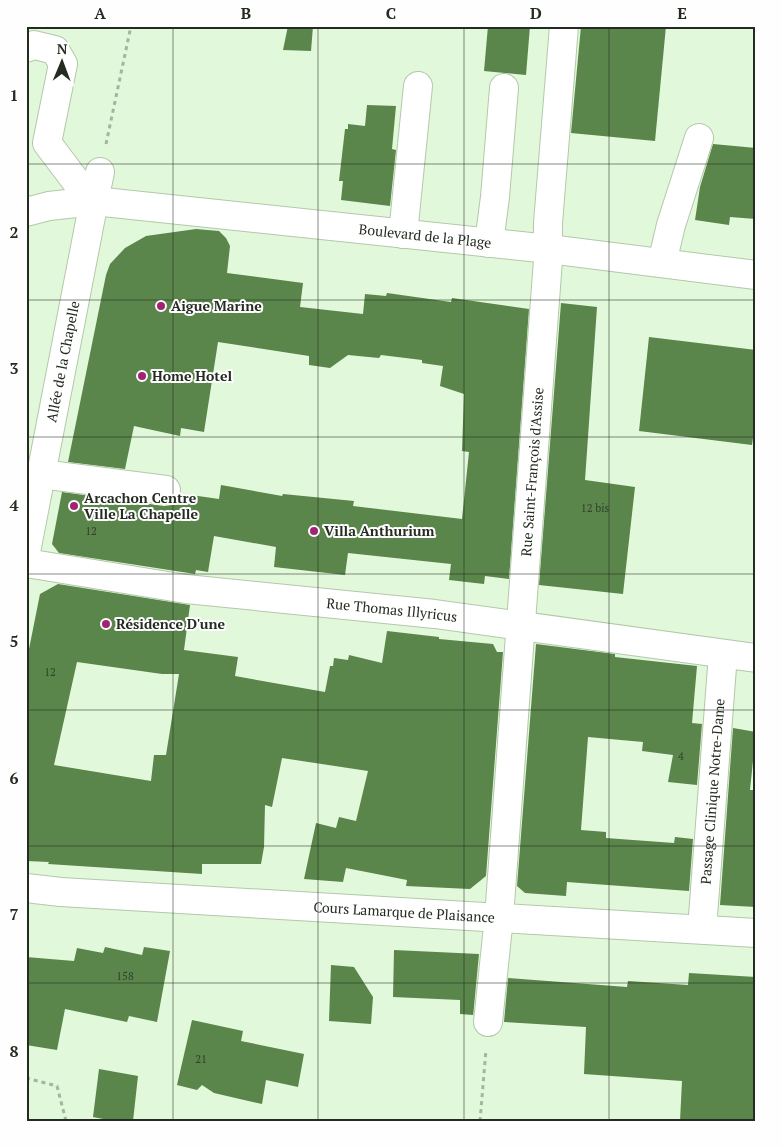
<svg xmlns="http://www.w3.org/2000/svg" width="782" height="1147" font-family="'PT Serif',serif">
<rect width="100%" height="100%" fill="#e2f8da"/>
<g fill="#5a854b" fill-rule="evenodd">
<polygon points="288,26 313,26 311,51 283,50"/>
<polygon points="488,26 530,26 526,75 484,71"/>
<polygon points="581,26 666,26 655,141 571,133"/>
<polygon points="367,105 396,106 392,149 396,150 390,206 341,200 343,181 339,181 345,129 348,129 348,124 365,126"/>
<polygon points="713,144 756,148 756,219 730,217 729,225 695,220 700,187"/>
<polygon points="196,229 219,231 226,238 230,246 227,273 303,283 300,307 363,314 365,294 386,296 387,293 451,302 452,298 529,309 509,579 485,576 484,584 449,580 451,564 348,553 345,575 274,567 276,547 214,536 208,572 196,570 195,574 59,553 52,544 62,492 164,506 172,505 176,502 182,503 184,494 219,499 221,485 282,496 283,494 354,501 353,506 462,519 469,452 462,451 464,394 440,386 443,366 422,363 422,360 381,355 379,358 348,355 330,368 309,365 309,356 218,342 204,432 181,428 180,436 134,426 125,469 68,462 106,275 110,264 125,248 146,236"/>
<polygon points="561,303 597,307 585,480 635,487 623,594 539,585"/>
<polygon points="649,337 756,350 756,416 752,445 639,431"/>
<path d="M58,584L190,605L184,650L238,657L235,676L325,692L330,666H333L334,658L348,660L349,655L382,663L387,631L439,637V639L493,644L497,652H503L486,876L470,889L406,886L407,880L346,868L343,882L304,879L316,823L336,828L339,817L356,821L368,771L282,758L272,807L265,805L264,847L261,864H202V874L48,864L49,862L26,861V664L40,594ZM77,662L162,674H179L166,755H154L151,781L54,765Z"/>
<polygon points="536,644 615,654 615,657 697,666 692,723 702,724 697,785 668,782 673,755 642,751 643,742 588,737 581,830 606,832 606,838 674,843 675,837 693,839 689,891 567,882 566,896 525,893 517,886"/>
<polygon points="733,728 756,732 750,790 756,790 756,907 720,905"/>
<polygon points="105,947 142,955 144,947 170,951 157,1022 129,1016 127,1022 65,1009 57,1050 26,1045 26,957 74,961 77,948 103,953"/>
<polygon points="394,950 479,954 473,1017 473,1015 460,1014 460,1000 393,997"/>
<polygon points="331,965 354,967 373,997 371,1024 329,1021"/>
<polygon points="689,973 756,977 756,1100 754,1121 680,1121 682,1081 584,1074 586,1027 504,1022 508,978 627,987 628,981 688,985"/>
<polygon points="192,1020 243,1031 241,1041 304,1054 298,1087 266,1080 262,1104 214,1093 202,1085 197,1090 177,1085"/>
<polygon points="99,1069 138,1076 133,1121 113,1121 93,1117"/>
</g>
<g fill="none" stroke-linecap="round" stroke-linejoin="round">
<g stroke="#b3c8ab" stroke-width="30">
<g id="minor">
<polyline points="26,48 34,45 55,50 63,64 47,143 78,184 94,201"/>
<polyline points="94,201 100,172"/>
<polyline points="403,234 418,86"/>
<polyline points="489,243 495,197 504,88"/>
<polyline points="662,263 671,225 699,138"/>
<polyline points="41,474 166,490"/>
<path id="s1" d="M26,563L186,589L435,614L756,658"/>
<path id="s2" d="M26,888L61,892L756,933"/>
<path id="s3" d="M702,929L723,654"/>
<path id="s4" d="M488,1022L499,917L548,260V223L564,26"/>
</g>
</g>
<g stroke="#b3c8ab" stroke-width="30">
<g id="major">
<path id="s5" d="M26,212L49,206L94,201L549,249L756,275"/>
<path id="s6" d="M26,552L94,201"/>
</g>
</g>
<g stroke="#a4b59d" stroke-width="3" stroke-dasharray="4 4" stroke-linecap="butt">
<polyline points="106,144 131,26"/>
<polyline points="26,1078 57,1086 66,1121"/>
<polyline points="480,1121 486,1050"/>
</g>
<use href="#minor" stroke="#fff" stroke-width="28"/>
<use href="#major" stroke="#fff" stroke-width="28"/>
</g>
<path fill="none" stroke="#242c21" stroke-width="1" stroke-opacity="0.55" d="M173,26V1121M318,26V1121M464,26V1121M609,26V1121M26,164H756M26,300H756M26,437H756M26,574H756M26,710H756M26,846H756M26,983H756"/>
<g fill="#a32272" stroke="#fefefe" stroke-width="2">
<circle cx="161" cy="306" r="5"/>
<circle cx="142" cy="376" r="5"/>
<circle cx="74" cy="506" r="5"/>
<circle cx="314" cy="531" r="5"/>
<circle cx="106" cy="624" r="5"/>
</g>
<g text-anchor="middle" stroke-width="4" stroke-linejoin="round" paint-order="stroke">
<g font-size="11" fill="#32422c">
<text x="595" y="512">12 bis</text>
<text x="91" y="535">12</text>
<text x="50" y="676">12</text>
<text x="681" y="760">4</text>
<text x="125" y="980">158</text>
<text x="201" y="1063">21</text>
</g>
<g font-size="14" fill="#242c21" stroke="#fefefe">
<text dy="5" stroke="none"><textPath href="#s5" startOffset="402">Boulevard de la Plage</textPath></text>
<text dy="5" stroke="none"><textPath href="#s6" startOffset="194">Allée de la Chapelle</textPath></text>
<text dy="5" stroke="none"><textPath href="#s4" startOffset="552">Rue Saint-François d'Assise</textPath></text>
<text dy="5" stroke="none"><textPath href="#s1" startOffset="369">Rue Thomas Illyricus</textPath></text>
<text dy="5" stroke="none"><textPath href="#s3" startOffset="138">Passage Clinique Notre-Dame</textPath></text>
<text dy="5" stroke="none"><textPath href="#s2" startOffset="379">Cours Lamarque de Plaisance</textPath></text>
</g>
<g font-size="14" font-weight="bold" fill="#242c21" stroke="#fefefe" text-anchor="start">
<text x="171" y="311">Aigue Marine</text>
<text x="152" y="381">Home Hotel</text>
<text x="84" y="503">Arcachon Centre<tspan x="84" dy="16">Ville La Chapelle</tspan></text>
<text x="324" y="536">Villa Anthurium</text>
<text x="116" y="629">Résidence D'une</text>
</g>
</g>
<rect width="782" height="1147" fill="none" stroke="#fefefe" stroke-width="55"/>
<g transform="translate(62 62) rotate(1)" stroke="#fefefe" stroke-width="4" paint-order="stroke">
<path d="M0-4L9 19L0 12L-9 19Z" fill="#242c21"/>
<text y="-8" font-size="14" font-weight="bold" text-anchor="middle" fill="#242c21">N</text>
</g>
<rect x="28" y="28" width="726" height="1092" fill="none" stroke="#242c21" stroke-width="2"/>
<g font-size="16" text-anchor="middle" font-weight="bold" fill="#242c21">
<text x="100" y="19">A</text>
<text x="246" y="19">B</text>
<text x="391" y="19">C</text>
<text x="536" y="19">D</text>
<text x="682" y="19">E</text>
<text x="14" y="101">1</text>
<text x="14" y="238">2</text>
<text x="14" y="374">3</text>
<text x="14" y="511">4</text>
<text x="14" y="647">5</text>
<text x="14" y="784">6</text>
<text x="14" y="920">7</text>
<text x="14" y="1057">8</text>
</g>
</svg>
